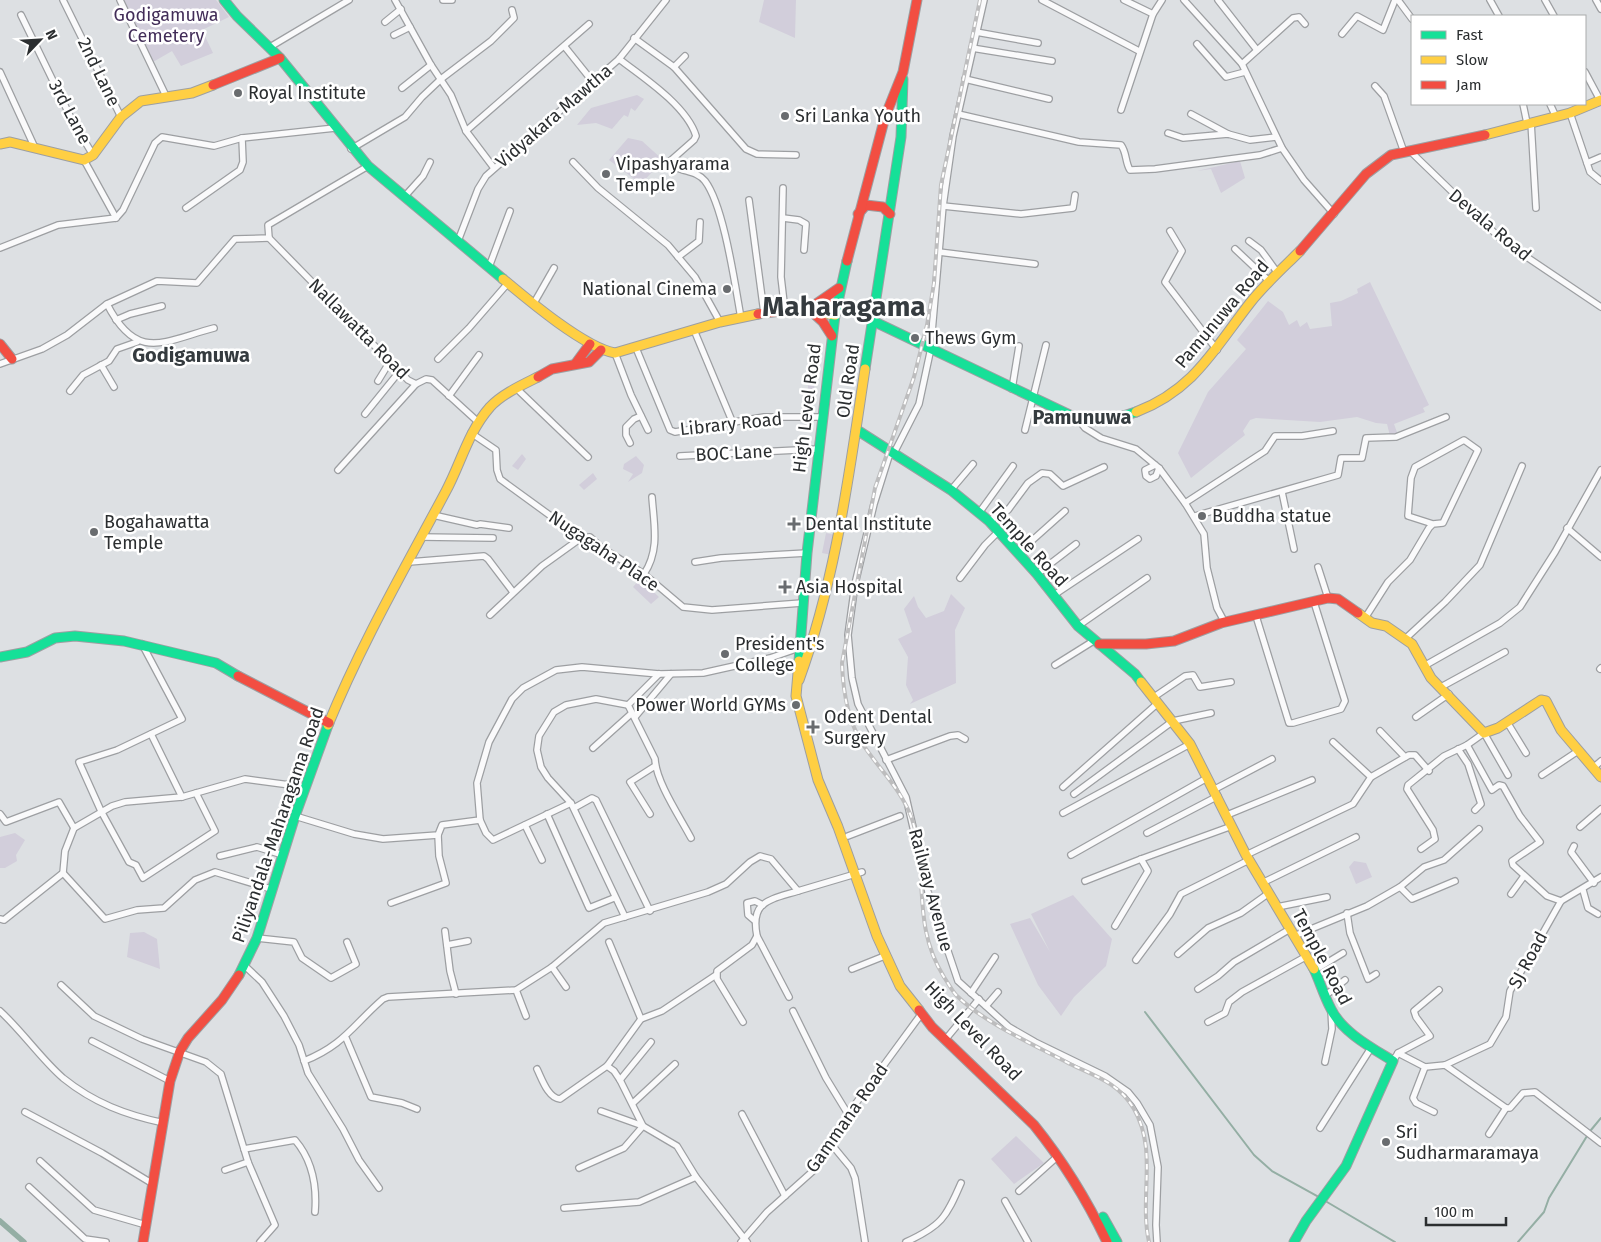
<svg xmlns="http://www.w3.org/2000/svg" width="1601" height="1242" font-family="'Fira Sans',sans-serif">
<rect width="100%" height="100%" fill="#dde0e3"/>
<g fill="#d2cedb">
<polygon points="124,0 216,0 229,17 202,30 213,53 181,66 172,51 153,62"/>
<polygon points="764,0 796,0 795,38 759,22"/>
<polygon points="637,95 644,99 635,111 631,108 628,117 624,115 612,129 596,123 577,125 591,108"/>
<polygon points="628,138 642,141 663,160 641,184 609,160"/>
<polygon points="1240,161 1245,178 1221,193 1211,169 1197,171"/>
<polygon points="1370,282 1429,405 1423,408 1425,412 1394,424 1398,435 1390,436 1387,424 1376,423 1357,417 1320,422 1256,418 1250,420 1243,431 1245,435 1191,478 1178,453 1208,392 1246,349 1237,340 1268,301 1283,312 1289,325 1297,320 1300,327 1307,322 1310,329 1332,326 1330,303 1341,301 1358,293 1357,289"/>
<polygon points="811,351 818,352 813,399 807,398"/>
<polygon points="522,454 526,459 518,470 512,466"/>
<polygon points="636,456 644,465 642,473 628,482 633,474 623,469 624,464"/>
<polygon points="593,473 597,479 584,490 579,485"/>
<polygon points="826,533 835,535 832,555 822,553"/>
<polygon points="640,579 659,597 651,604 633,587"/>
<polygon points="951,594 965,608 955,630 956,683 910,704 913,700 906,685 908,657 898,639 912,632 904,609 914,596 918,607 926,618 944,611"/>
<polygon points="15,833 25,840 16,855 17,861 5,868 0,868 0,837"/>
<polygon points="1354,861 1366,863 1372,877 1356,884 1349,867"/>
<polygon points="1073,895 1112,939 1106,966 1074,997 1061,1016 1038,985 1010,924 1030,918 1050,952 1031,914"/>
<polygon points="144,932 157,939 160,969 127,957 130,933"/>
<polygon points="1016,1136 1044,1163 1014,1184 991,1159"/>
</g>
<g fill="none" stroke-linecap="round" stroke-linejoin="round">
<g stroke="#94aea4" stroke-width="2">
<polyline points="1145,1012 1254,1155 1272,1171 1319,1197"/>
<polyline points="1591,1130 1601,1118"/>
<polyline points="1327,1202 1395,1242"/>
<polyline points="1518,1242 1544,1212 1549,1198 1587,1136"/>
</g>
<polyline stroke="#94aea4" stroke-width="5.5" points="0,1221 24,1242"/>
<g stroke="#9d9fa2" stroke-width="8">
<g id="street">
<polyline points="63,0 121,117"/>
<polyline points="120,0 166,96"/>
<polyline points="395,0 431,65 451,95 466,131 494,168"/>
<polyline points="443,0 452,0"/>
<polyline points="1042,0 1139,51"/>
<polyline points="1124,0 1153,14"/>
<polyline points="1184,0 1242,64 1282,148 1304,180 1334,214"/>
<polyline points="1218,0 1257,50"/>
<polyline points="1398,0 1412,19"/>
<polyline points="1490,0 1499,16"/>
<polyline points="1545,0 1554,16"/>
<polyline points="1596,0 1601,9"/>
<polyline points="21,15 72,120 93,155"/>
<polyline points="385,22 401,9"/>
<polyline points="976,32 1038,43"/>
<polyline points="1342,34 1357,16 1383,30 1395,0"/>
<polyline points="394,35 410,27"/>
<polyline points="634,38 674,67 685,56"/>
<polyline points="1197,44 1226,77 1245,72"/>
<polyline points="270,47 349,0"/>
<polyline points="565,47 593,82"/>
<polyline points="972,48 1052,61"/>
<path d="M619,59C643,77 687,106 696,136L694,140L669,162C678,173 696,169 705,181C724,206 735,285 741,318"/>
<polyline points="1242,64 1293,18 1299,17 1305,24"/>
<polyline points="674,67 746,149 757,154 796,155"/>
<polyline points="0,72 35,148"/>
<polyline points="1585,72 1600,100"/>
<polyline points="965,79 1049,99"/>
<polyline points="1375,86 1384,96 1404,152"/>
<polyline points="402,88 431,65"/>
<polyline points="1523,104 1527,123"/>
<polyline points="1550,104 1556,117"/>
<polyline points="1121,110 1153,14 1162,0"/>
<polyline points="1570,113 1590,172 1601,181"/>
<path d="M958,114L1079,142L1121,145C1127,153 1125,162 1130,170L1155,169L1260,155L1282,148"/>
<polyline points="1191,114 1228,134"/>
<polyline points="1531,122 1536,208"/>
<polyline points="466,131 589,24"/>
<polyline points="1168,133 1183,138 1228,134 1250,140 1276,137"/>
<polyline points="351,149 405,117 422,97 441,79 491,41 514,18 512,10"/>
<polyline points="1410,151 1503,241 1601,307"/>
<polyline points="84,160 116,218"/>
<polyline points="573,162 598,188 668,245 695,277 720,322"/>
<polyline points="1587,163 1601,157"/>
<polyline points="783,188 781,277 785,311"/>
<polyline points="405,196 423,176 430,162"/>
<polyline points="749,200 764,313"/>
<polyline points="943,206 1021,214 1073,208 1075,195"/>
<polyline points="186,208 240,170 243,162 242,138"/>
<polyline points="783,218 799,220 806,224 804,250"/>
<polyline points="1170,231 1182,251 1165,282 1217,350"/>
<polyline points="269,238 408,380 416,384 426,379 432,380 477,421"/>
<polyline points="458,241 478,189 486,176 619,59 666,0"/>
<polyline points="1249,241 1261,250 1277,272"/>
<polyline points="0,248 58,225 116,218 123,210 155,143 162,137 214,146 242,138 335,128"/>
<polyline points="1235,249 1268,280"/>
<polyline points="939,252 1035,264"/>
<polyline points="678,257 699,241 700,222"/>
<polyline points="489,267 510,211"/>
<polyline points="534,303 554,268"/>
<path d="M107,304C137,363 164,341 214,328"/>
<polyline points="116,320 130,314 162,306"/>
<polyline points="694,330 732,421"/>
<polyline points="928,347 932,332 943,206 953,136 984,0"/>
<polyline points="636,348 670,430 675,432 764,417 821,417"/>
<polyline points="615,353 631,395 648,430"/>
<polyline points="438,359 469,328 508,283"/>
<polyline points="0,364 42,349 67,335 107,304 157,281 197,283 235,239 269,238 268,225 368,166"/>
<polyline points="101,365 114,387"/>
<polyline points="378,381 389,363"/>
<polyline points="516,388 588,457"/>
<polyline points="1012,389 1019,346"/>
<polyline points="70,391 83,375 109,361 117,349 137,342"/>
<polyline points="449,396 479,355"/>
<polyline points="365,414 399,372"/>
<polyline points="1078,419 1085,428 1101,438 1136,449 1159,468 1185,503 1204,534 1207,568 1217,608 1224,621"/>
<polyline points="1025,430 1046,345"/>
<polyline points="471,433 496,450 497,470 500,479 581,538 590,537 602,548 644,574 683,607 712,610 802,603"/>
<polyline points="630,443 626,435 626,427 634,419 641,416"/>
<polyline points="890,453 874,504 855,584 848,635 852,678 858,704 906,797 928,892 958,981 1009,1027 1035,1042 1105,1076 1128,1092 1137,1103 1150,1125 1158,1167 1156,1225 1157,1242"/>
<polyline points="893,455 919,404 931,348"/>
<polyline points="680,456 818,449"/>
<polyline points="1155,465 1145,470 1146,476 1150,479 1156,476 1159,468"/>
<polyline points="338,470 416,384"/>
<polyline points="951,490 973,464"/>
<polyline points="1282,492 1294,549"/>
<polyline points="1185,503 1265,451 1275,436 1302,436 1333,431"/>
<polyline points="979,513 1013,466"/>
<polyline points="433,515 477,525 480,524 509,528"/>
<polyline points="1195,516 1338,475 1341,458 1362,458 1366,438 1396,437 1446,417"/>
<polyline points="989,521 1008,510 1028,483 1042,473 1050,474 1063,486 1104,467"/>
<polyline points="1567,528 1601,557"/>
<polyline points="421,537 493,538"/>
<polyline points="1018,553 1065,511"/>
<polyline points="409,562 484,556 488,559 513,592"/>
<polyline points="695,562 721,558 807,553"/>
<polyline points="1318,567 1328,598"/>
<path d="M644,574C660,550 654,525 652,497"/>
<polyline points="1037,574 1076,544"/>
<polyline points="960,578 985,545 999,531"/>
<polyline points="1054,595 1138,539"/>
<polyline points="490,615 542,566 581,538"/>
<polyline points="1256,616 1289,723 1293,723 1341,709 1345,701 1314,602"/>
<polyline points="1365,618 1388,582 1410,560 1429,528 1433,524 1443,523 1478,450 1464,440 1415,467 1411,478 1408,516 1433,524"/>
<polyline points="1078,626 1147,578"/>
<polyline points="1405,639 1445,602 1480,565 1522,466"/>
<polyline points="142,644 182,719 117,750 79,762 101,811 129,862 136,865 143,878 215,831 196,793"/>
<polyline points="1055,665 1095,640"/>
<polyline points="1424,666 1500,623 1520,607 1555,552 1601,470"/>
<polyline points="1600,669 1601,668"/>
<path d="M659,674L628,705L655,759C656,782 680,817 691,838"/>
<polyline points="1441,687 1505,652"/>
<polyline points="1154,697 1185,676 1193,675 1200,687 1231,682"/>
<polyline points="635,717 671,674"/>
<polyline points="1416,717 1449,694"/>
<polyline points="1507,722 1526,753"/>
<polyline points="1380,731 1405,757"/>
<polyline points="151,734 182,797"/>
<polyline points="1333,742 1371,777"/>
<polyline points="1467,745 1492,790 1499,785 1503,786 1520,816 1540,842 1512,861 1513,865 1547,896 1561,901"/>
<polyline points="593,748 632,713"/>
<polyline points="1458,749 1468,764 1480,801 1481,804 1475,810"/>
<polyline points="886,760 950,736 958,735 965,739"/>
<polyline points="1593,768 1601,761"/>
<polyline points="1542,775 1578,751"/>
<polyline points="1063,787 1158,703"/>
<polyline points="1215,789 1272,759"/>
<polyline points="1074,794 1173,721 1211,713"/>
<polyline points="574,808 592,798 596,800 650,911"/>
<polyline points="1063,813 1190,744"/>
<polyline points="0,814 6,822 59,802 74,828"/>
<polyline points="547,814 589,908 614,898"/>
<polyline points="650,814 630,782 655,766"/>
<polyline points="1227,815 1312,780"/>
<polyline points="295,816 354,834 383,839 438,835 442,825 480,820 477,783 489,742 512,699 523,688 556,670 582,667 659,674 703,673 770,658 799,648"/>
<polyline points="480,820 486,833 493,840 571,803"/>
<polyline points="525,825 542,860"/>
<polyline points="1580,827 1601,809"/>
<polyline points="1147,833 1218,796"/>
<polyline points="848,836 900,816"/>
<polyline points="1574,846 1571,852 1594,883"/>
<polyline points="1421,849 1435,839 1433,830 1407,789 1408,785 1444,756 1467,745 1484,733 1508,775"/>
<polyline points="1071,855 1207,778"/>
<polyline points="1246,855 1353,804 1371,777 1409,755 1415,755 1429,771"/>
<polyline points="220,856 257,847 283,855"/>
<polyline points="63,873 105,919 137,910 164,908 195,880 215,872 271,889"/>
<polyline points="1085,881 1141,859"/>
<polyline points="1262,883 1356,837"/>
<polyline points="1400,887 1424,867 1444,860 1479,829"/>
<polyline points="1583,890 1588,908 1598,914"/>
<polyline points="1511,894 1524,876"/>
<polyline points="391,903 446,883 439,856 438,835"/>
<polyline points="1277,907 1327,897"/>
<polyline points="1347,913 1350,933 1368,979 1376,974"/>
<polyline points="625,917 571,803 548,778 541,767 537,750 539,736 554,712 566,705 596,699 628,705"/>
<polyline points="0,919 4,920 63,873 65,851 74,828 112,806 125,802 182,797 245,779 305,787"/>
<polyline points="755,921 748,915 747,903 755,901 763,905"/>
<polyline points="1115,926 1148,871 1141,859 1232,826"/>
<polyline points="445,931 450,971 456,994"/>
<polyline points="757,936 789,997"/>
<polyline points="1294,936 1367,906 1400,887 1412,899 1455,881"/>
<polyline points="257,938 294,942 302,958 331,978 356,964 347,942"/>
<polyline points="609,942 641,1019"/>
<polyline points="447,945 468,941"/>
<polyline points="1178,954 1208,928 1241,913 1269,893"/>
<polyline points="1136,960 1170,914 1181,894 1249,860"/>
<polyline points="245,966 262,982 284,1016 299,1045 308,1073 343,1129 359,1160 379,1188"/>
<polyline points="552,967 566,987"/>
<polyline points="852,969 887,955"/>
<polyline points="1315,970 1343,953"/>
<polyline points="61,985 94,1016 142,1039 206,1062 221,1074 248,1162 275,1225 260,1242"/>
<polyline points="1198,989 1218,976 1234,962 1290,929"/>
<polyline points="516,990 526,1016"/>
<polyline points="971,993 995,957"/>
<polyline points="1326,995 1345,980"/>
<polyline points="986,1006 998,992"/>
<path d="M0,1011C22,1031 42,1060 63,1078C94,1103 126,1115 164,1123"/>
<polyline points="793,1011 826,1078 848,1114"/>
<path d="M743,1022L717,979V971L752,945L757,936C750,901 769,900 798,891"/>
<polyline points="1208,1022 1225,1013 1229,1002 1242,992 1307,956"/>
<polyline points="346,1038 371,1097 402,1103 417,1109"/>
<polyline points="945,1040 979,999"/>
<polyline points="92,1041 170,1081"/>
<polyline points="1398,1053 1430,1036 1416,1017 1414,1011 1439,990"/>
<path d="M304,1061C344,1045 353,1025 383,999L388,997L516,990L552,967L604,923L708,892L726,884L750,862L760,856L771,859L798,891L862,872"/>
<polyline points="1393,1061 1398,1053 1425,1067 1445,1065 1506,1108 1510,1108 1523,1093 1535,1092 1601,1143"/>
<polyline points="1325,1062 1332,1029 1331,1010"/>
<polyline points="1445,1065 1490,1044 1506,1017 1510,991 1561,901 1601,877"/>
<polyline points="607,1066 614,1071 620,1080 643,1126 677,1146 696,1177 747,1242"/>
<polyline points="1425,1067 1413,1098 1416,1103 1434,1112"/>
<path d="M537,1069C542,1079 548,1098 560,1099L607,1066L641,1019L662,1011L716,975"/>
<polyline points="620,1080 651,1042"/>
<polyline points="633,1103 675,1064"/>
<polyline points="25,1112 102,1153 153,1184"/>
<polyline points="742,1114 785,1196"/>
<polyline points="1320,1128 1371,1048"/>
<polyline points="1489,1134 1506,1108"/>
<polyline points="832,1145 851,1168 855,1178 865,1242"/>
<path d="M244,1149L295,1140C313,1161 317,1186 315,1212"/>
<polyline points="40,1161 94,1210 146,1225"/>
<polyline points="579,1168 624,1148 643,1126 601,1111"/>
<polyline points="225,1170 248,1162"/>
<polyline points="29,1187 85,1239 106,1242"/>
<polyline points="1019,1191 1058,1156"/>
<polyline points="1005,1201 1028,1242"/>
<polyline points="564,1208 639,1202 696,1177"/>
<polyline points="741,1242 767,1212 813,1171 832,1145 848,1114 922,1013"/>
<path d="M906,1242C941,1226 946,1218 961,1183"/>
</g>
</g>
<g stroke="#9d9fa2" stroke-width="11">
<g id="fast">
<polyline points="224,0 237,16 280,58 368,166 503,279"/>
<path d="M873,321L1074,417C1096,424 1115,419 1136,412"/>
<polyline points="865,369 901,137 903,79"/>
<polyline points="857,430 951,490 989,521 1037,574 1078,626 1135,674 1141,682"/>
<polyline points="0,657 27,652 55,638 75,636 124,641 216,663 238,676"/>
<polyline points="799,661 807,553 835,315 847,261"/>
<polyline points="239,975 257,938 295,816 328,725"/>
<polyline points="1103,1217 1117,1242"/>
<path d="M1294,1242L1306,1221L1346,1166L1393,1061C1372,1048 1342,1032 1331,1009C1324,996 1320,982 1314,969"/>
</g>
</g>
<g stroke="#9d9fa2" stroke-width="11">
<g id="slow">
<polyline points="1485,135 1570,113 1601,100"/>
<polyline points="0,144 10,142 84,160 93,155 121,117 141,101 192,93 213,85"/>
<path d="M503,279C528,300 585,348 615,353L720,322L758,314"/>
<polyline points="810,311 835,315"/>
<path d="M1136,412C1194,390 1214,349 1250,303C1265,284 1283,268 1300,251"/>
<polyline points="1358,613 1372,623 1386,626 1412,644 1431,678 1484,733 1498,728 1541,700 1546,701 1561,730 1601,777"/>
<polyline points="799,661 796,696 818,780 838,827 877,936 900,986 919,1010"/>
<path d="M799,680C836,579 849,474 865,369"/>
<polyline points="1141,682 1190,744 1246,855 1314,969"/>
<path d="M328,725C361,644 405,568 446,491C461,463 468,432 490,407C502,394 522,385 538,377"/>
</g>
</g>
<g stroke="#9d9fa2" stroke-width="11">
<g id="jam">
<polyline points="213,85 280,58"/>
<polyline points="858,214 866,205 883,207 890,214"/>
<polyline points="1300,251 1366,174 1391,155 1485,135"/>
<polyline points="847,261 885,117 903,72 917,0"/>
<polyline points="813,306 839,288"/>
<polyline points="812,312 823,322 832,336"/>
<polyline points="758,314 837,304"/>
<polyline points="0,344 12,359"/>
<polyline points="576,363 590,344"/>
<polyline points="538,377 552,369 589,362 601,350"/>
<polyline points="1099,644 1146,644 1174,641 1221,623 1328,598 1338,599 1358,613"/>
<polyline points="238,676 329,723"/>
<path d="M919,1010L932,1027L1034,1125C1063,1161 1087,1200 1107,1242"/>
<polyline points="143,1242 170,1081 180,1051 188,1038 222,1000 239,975"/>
</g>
</g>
<use href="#street" stroke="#fafafb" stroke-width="5.5"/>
<use href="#fast" stroke="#16e098" stroke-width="9"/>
<use href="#slow" stroke="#ffcf43" stroke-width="9"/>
<use href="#jam" stroke="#f24e42" stroke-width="9"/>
<g stroke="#bdbdbe" stroke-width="4">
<path id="rail" d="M980,0L941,185L934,283L927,325L914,377L875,488L842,663C843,691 847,719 862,743C878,768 902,790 912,819C929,872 911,925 944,977C948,983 952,991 957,996C986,1024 1035,1045 1070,1064C1095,1076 1119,1083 1134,1109C1158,1151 1139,1197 1149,1242"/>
</g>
<use href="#rail" stroke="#fff" stroke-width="2" stroke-dasharray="5.5" stroke-linecap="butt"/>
</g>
<g fill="#696c6f" stroke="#fff" stroke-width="2">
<circle cx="238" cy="93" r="5"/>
<circle cx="785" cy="116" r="5"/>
<circle cx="606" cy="174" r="5"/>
<circle cx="727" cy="289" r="5"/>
<circle cx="915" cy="338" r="5"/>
<circle cx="1202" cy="516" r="5"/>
<path d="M791.5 516.5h5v5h5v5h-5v5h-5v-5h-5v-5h5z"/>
<circle cx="94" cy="532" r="5"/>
<path d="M782.5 579.5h5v5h5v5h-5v5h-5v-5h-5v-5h5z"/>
<circle cx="725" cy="654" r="5"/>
<circle cx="796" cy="705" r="5"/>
<path d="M810.5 719.5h5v5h5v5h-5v5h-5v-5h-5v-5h5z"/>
<circle cx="1386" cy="1142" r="5"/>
</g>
<g text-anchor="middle" stroke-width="5" stroke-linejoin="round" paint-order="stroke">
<g font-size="18" fill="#422d58" stroke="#fff">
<text x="166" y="21">Godigamuwa<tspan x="166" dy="21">Cemetery</tspan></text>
</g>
<g font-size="18" fill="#2b2e30" stroke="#fff">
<text transform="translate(99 72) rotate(64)" y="6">2nd Lane</text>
<text transform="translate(70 112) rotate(62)" y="6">3rd Lane</text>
<text transform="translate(554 116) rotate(-41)" y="6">Vidyakara Mawtha</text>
<text transform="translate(1490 225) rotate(40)" y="6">Devala Road</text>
<text transform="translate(1222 314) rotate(-50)" y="6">Pamunuwa Road</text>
<text transform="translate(359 329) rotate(45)" y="6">Nallawatta Road</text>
<text transform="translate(848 381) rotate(-82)" y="6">Old Road</text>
<text transform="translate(807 408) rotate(-83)" y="6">High Level Road</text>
<text transform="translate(731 424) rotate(-6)" y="6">Library Road</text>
<text transform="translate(734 453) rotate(-3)" y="6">BOC Lane</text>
<text transform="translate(1029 545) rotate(48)" y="6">Temple Road</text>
<text transform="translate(604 551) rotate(34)" y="6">Nugagaha Place</text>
<text transform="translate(278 825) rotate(-71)" y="6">Piliyandala-Maharagama Road</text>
<text transform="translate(931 890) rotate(75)" y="6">Railway Avenue</text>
<text transform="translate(1322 957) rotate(62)" y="6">Temple Road</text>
<text transform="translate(1528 960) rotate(-62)" y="6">SJ Road</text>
<text transform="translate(973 1031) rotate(46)" y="6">High Level Road</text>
<text transform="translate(847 1118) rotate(-55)" y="6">Gammana Road</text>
</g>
<g font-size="18" fill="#2b2e30" stroke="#fff" text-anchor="start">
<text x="248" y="99">Royal Institute</text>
<text x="795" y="122">Sri Lanka Youth</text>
<text x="616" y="170">Vipashyarama<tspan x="616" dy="21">Temple</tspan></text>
<text x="717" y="295" text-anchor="end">National Cinema</text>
<text x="925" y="344">Thews Gym</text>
<text x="1212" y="522">Buddha statue</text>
<text x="104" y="528">Bogahawatta<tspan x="104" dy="21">Temple</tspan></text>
<text x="805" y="530">Dental Institute</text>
<text x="796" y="593">Asia Hospital</text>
<text x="735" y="650">President's<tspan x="735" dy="21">College</tspan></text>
<text x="786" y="711" text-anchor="end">Power World GYMs</text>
<text x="824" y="723">Odent Dental<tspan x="824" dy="21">Surgery</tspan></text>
<text x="1396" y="1138">Sri<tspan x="1396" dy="21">Sudharmaramaya</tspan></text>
</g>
<g font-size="20" font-weight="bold" fill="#353b3f" stroke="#fff">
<text x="191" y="362">Godigamuwa</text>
<text x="1082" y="424">Pamunuwa</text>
</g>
<g font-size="28" font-weight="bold" fill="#353b3f" stroke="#fff">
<text x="844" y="316">Maharagama</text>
</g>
</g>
<rect x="1411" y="15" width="175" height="90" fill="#ffffff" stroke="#aaabac"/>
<rect x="1421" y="31" width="25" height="8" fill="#16e098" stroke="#aaabac"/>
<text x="1456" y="40" font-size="15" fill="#2b2e30">Fast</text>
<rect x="1421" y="56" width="25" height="8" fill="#ffcf43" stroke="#aaabac"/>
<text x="1456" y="65" font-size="15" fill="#2b2e30">Slow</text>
<rect x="1421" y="81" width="25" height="8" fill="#f24e42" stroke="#aaabac"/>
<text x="1456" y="90" font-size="15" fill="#2b2e30">Jam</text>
<g transform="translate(40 40) rotate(65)" stroke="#ffffff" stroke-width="4" paint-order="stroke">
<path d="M0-4L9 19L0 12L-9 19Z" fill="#2b2e30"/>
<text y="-8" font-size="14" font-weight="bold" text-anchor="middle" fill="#2b2e30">N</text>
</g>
<path d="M1426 1217v8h80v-8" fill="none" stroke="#2b2e30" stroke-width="2.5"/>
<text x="1434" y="1217" font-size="15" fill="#2b2e30" stroke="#ffffff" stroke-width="4" paint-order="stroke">100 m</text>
</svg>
